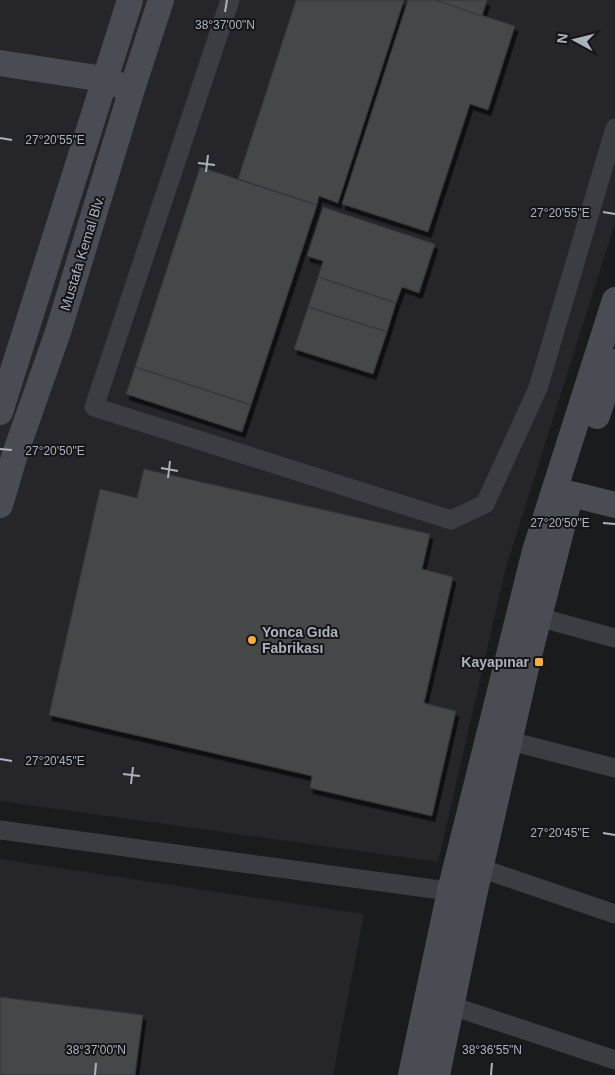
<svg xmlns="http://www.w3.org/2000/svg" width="615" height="1075" font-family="Arial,sans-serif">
<defs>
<filter id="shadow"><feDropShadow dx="3" dy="5.5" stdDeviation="0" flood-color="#0009"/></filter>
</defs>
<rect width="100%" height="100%" fill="#1a1b1d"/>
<g fill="#26262a">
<polygon points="0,0 615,0 615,223 506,567 438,862 0,801"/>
<polygon points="0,859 364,914 333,1075 0,1075"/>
</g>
<g fill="#44464a" stroke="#343539" filter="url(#shadow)">
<polygon points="296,0 404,0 338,203 319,196 317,205 238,179"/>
<polygon points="408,0 435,0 515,26 488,110 470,104 428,232 342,204"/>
<polygon points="435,0 487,0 482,16"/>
<polygon points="200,167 317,205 251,405 135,367"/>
<polygon points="323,207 435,244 419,293 402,287 396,303 318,277 323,261 307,256"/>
<polygon points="318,277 396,303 387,332 308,307"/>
<polygon points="308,307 387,332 373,374 294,349"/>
<polygon points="135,367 251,405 242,432 126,394"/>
<polygon points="144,469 430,534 422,569 453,577 424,703 456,711 432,816 310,788 312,776 49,715 100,489 137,498"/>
<polygon points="0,997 143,1015 135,1075 0,1075"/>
</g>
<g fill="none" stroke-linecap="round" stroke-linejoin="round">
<g stroke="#3b3d42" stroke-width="19">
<polyline points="230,0 94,407 451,520 485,504 538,388 615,128"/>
<polyline points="538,617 615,638"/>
<polyline points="510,741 615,768"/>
<polyline points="0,830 463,893"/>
<polyline points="480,868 615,914"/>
<polyline points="452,1006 615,1060"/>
</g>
<g stroke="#494c52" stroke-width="26">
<polyline points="0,63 104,79 119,85"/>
<polyline points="0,412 130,0"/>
<polyline points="597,416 615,362"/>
<polyline points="571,494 615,505"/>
<polyline points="0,505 15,454 58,332 132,89 161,0"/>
<polyline points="411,1075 450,891 535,551 615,300"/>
<polyline points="437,1075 474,895 528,659 567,508"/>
</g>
</g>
<path fill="none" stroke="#acb2bd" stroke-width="2" d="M225,12L227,0M0,138L12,140M198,163L215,165M206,172L208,155M603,212L615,214M0,449L12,450M161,468L178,471M168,478L170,461M603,523L615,524M0,759L12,761M123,774L140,776M131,784L133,767M603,833L615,835M95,1075L96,1063M491,1075L492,1063"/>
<g fill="#fbad34" stroke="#151518" stroke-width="2">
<circle cx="252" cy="640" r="5"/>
<rect x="534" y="657" width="10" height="10" rx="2.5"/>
</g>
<g text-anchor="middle" stroke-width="4" stroke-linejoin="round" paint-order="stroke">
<g font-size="14" fill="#acb2bd" stroke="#151518">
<text transform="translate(82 253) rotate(-73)" y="5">Mustafa Kemal Blv.</text>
</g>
<g font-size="14" font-weight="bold" fill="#acb2bd" stroke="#151518" text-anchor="start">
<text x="262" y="637">Yonca Gıda<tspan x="262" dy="16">Fabrikası</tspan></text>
<text x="529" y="667" text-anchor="end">Kayapınar</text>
</g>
</g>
<g font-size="12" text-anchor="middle" fill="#acb2bd" stroke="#151518" stroke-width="4" stroke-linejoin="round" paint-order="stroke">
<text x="225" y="29">38°37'00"N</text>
<text x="55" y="144">27°20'55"E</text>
<text x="560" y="217">27°20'55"E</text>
<text x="55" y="455">27°20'50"E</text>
<text x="560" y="527">27°20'50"E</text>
<text x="55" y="765">27°20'45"E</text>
<text x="560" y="837">27°20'45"E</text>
<text x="96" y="1054">38°37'00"N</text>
<text x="492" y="1054">38°36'55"N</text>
</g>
<g transform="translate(575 40) rotate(277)" stroke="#151518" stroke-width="4" paint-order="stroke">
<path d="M0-4L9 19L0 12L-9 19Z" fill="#acb2bd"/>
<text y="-8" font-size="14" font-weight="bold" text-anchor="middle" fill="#acb2bd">N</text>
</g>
</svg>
